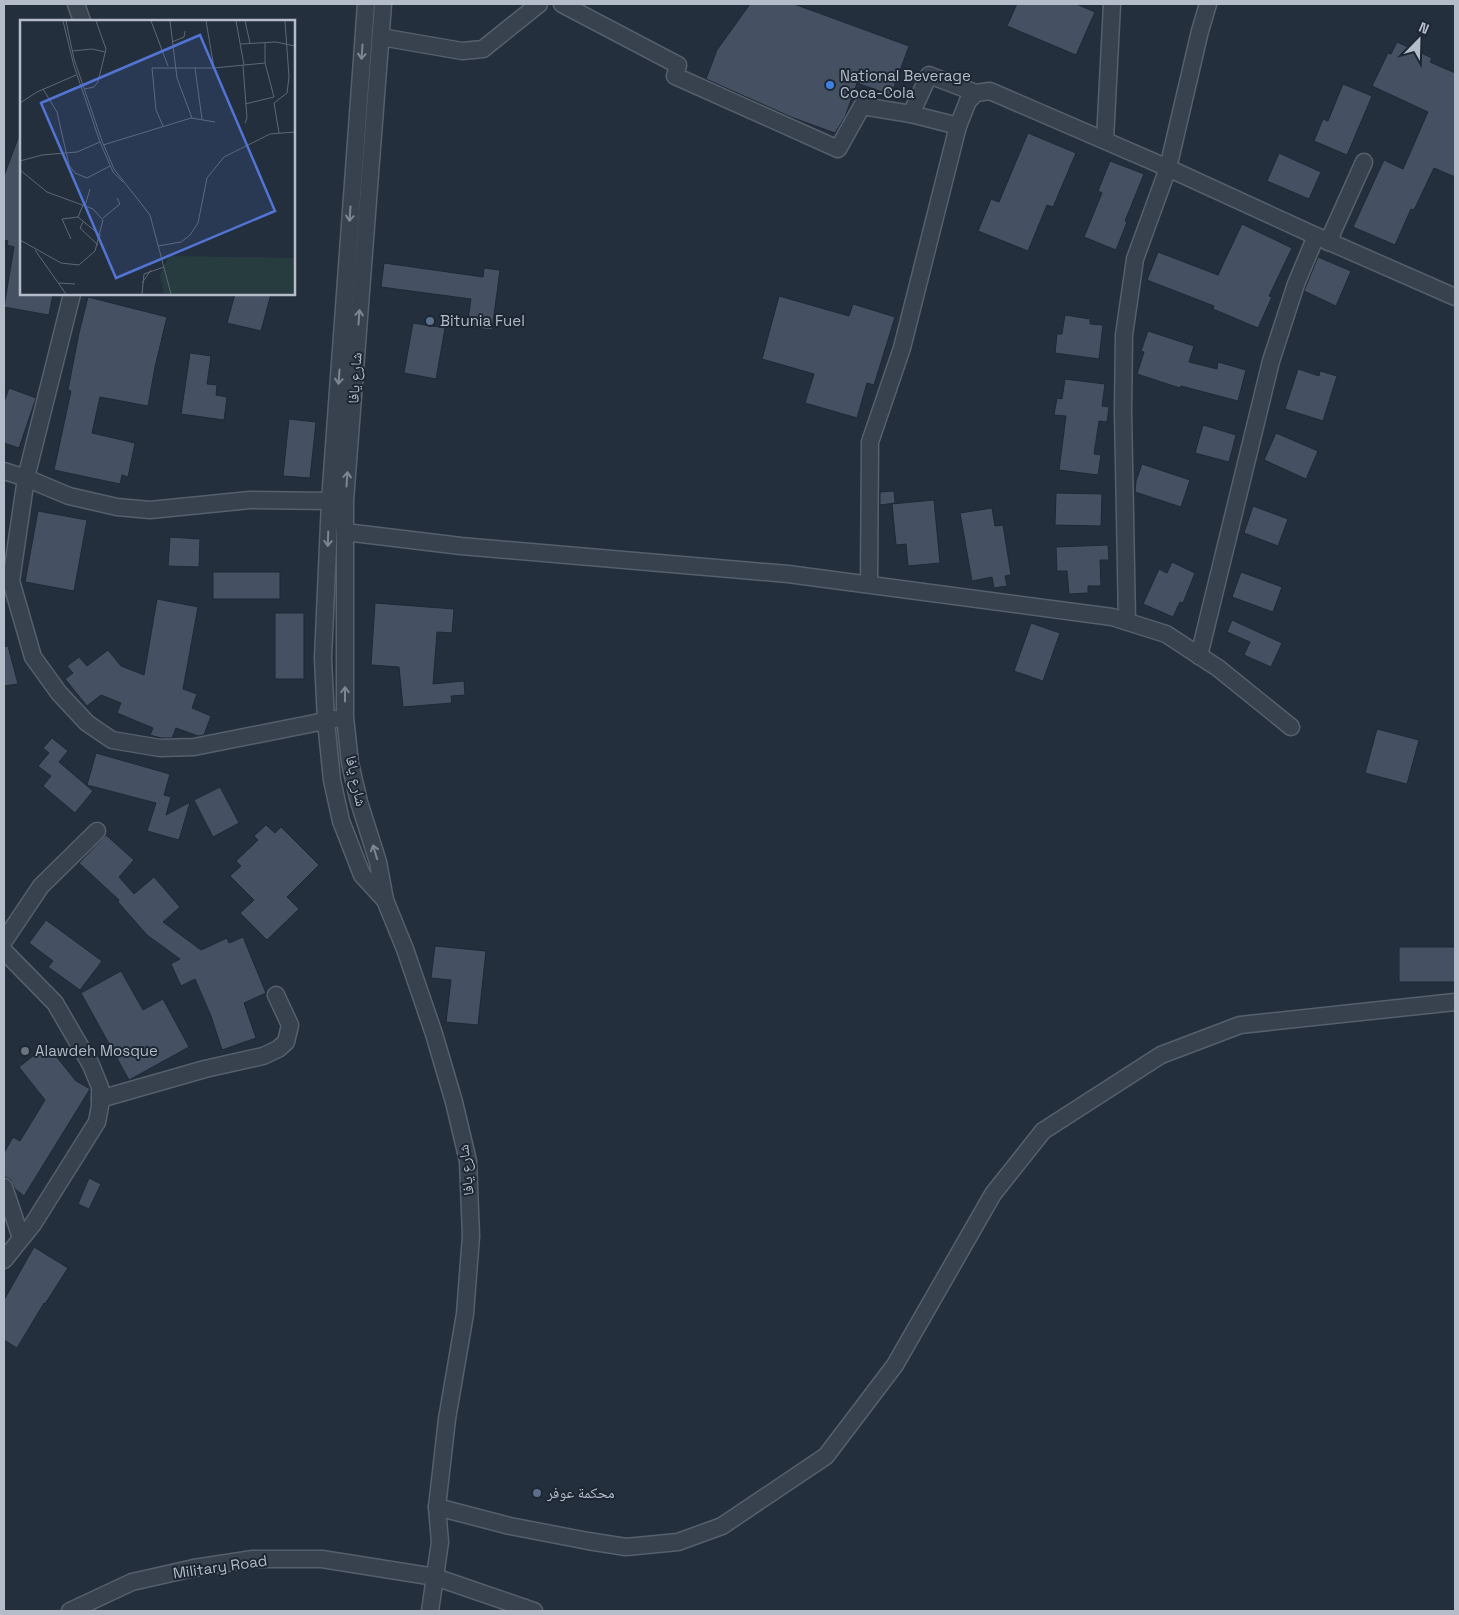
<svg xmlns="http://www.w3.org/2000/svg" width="1459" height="1615" font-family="'Space Grotesk','Noto Naskh Arabic',sans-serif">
<rect width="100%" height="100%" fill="#242f3e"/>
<g fill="#455162" stroke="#1f2835">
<polygon points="750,4 794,4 909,46 891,95 857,83 845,117 835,133 791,117 706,79 717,50"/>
<polygon points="1017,4 1076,4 1095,12 1076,55 1007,26"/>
<polygon points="1397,42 1432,58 1430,62 1455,73 1455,177 1434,168 1414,210 1411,209 1395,245 1353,227 1384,160 1403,169 1428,112 1372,86 1388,53 1391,54"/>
<polygon points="1343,84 1372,96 1347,155 1314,141 1323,119 1328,121"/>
<polygon points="20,133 21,294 53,294 49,315 4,307 14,247 7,245 8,241 4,240 4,176"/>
<polygon points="1028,133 1076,153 1053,207 1047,205 1028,251 978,231 991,199 999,202"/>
<polygon points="1279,153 1321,172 1309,199 1267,181"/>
<polygon points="1110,161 1144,174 1125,221 1127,222 1116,250 1084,237 1102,193 1098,191"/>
<polygon points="1242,224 1292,248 1269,296 1272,297 1258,328 1213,309 1214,306 1147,280 1158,252 1218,275"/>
<polygon points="1318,257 1351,271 1336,306 1304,291"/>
<polygon points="384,263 483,277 484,268 500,270 492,330 467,327 471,299 381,287"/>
<polygon points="235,294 271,294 261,331 227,323"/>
<polygon points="779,296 849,316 853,304 895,317 874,385 867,383 857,418 805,403 814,374 762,359"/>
<polygon points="88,297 167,317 155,367 148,406 100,397 92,433 135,443 128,477 122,475 120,484 54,470 71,391 68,390 79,333"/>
<polygon points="1065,315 1090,319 1090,324 1103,325 1099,359 1055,353 1057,334 1062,334"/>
<polygon points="413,323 445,328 436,379 404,373"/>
<polygon points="1148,331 1194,346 1189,362 1217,369 1218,362 1246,370 1238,401 1181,386 1180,388 1137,374 1144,352 1141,351"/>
<polygon points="190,353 211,356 207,384 217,385 216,395 227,397 224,420 181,414"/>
<polygon points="1298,369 1319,376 1320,371 1337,376 1323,421 1285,409"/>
<polygon points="1065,379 1105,384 1102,406 1109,407 1107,422 1099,421 1094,454 1101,455 1098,475 1059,470 1066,416 1054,415 1057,398 1062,399"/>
<polygon points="9,388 36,398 19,448 4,443 4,402"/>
<polygon points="289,419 316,422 310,478 283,476"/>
<polygon points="1203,425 1236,435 1229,462 1195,453"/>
<polygon points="1276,433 1318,451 1306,479 1264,460"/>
<polygon points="1142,464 1190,480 1181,507 1135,492 1136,481"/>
<polygon points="894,491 895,503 880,505 880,492"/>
<polygon points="1056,493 1102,494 1101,526 1055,525"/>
<polygon points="934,500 940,563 908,566 906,544 896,545 892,504"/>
<polygon points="1253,506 1288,519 1278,546 1244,533"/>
<polygon points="992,508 995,526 1003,525 1011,575 1005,576 1007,586 994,588 992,577 972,581 960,513"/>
<polygon points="38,511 87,520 74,591 25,582"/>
<polygon points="170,537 200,539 199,567 168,566"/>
<polygon points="1108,545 1109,560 1100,560 1101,586 1088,586 1088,593 1069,594 1067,571 1057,571 1056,547"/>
<polygon points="1172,562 1195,573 1183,603 1180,602 1173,617 1143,604 1159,569 1167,573"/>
<rect x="213" y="572" width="67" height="27"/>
<polygon points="1241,572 1282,587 1273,612 1232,597"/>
<polygon points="157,599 198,607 183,689 197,694 192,708 211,716 204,735 198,736 176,728 172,738 161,738 150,735 153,728 117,713 121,703 101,695 87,706 65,679 73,673 67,666 79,657 87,666 108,650 121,666 144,675"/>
<polygon points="375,603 454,609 452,633 437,632 433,684 464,681 465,695 451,696 452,703 403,707 399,667 371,665"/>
<rect x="275" y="613" width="29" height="66"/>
<polygon points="1232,620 1282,643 1271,667 1244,655 1250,642 1227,632"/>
<polygon points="1031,623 1060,633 1043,681 1014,671"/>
<polygon points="8,646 18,684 4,686 4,647"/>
<polygon points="1377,729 1419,740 1407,784 1365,773"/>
<polygon points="52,738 68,751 59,762 93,791 75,813 43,786 51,776 38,766 49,753 43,748"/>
<polygon points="96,753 170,774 164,795 171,797 166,815 190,802 179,840 147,831 156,803 87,785"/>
<polygon points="220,787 239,823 213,837 194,800"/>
<polygon points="266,825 275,833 281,827 319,865 287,897 299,909 267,940 240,913 254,900 230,876 241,866 236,861 258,840 254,836"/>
<polygon points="106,835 134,860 119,877 134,894 154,877 180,907 163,922 201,950 227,938 229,943 243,937 266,993 244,1003 256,1038 222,1050 211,1016 195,979 181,986 171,964 180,959 147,935 118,902 119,900 79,863"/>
<polygon points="46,920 102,961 80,990 48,967 53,961 29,943"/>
<polygon points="435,946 486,951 478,1025 446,1022 451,980 431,978"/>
<rect x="1399" y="947" width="56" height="35"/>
<polygon points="121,971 143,1010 163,999 189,1047 129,1080 81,993"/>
<polygon points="47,1045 76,1081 90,1089 24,1196 15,1189 11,1180 5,1177 4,1172 4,1153 13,1137 20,1141 45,1100 19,1067"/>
<polygon points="89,1178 101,1184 89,1209 78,1204"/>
<polygon points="34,1247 68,1268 45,1304 44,1303 17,1348 4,1340 4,1300"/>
</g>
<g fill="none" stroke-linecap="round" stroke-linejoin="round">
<g stroke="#565f6c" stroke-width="19">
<g id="minor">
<polyline points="76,4 82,21"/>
<polyline points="366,4 330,501 323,658 326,721 332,780 341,821 362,875 385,900"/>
<polyline points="383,4 345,501 345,717 350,763 359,802 378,862 385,900 405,949 434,1034 454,1102 468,1161 471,1236 465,1314 447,1419 437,1507 440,1542 430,1611"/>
<polyline points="562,4 678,65 675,76 838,149 862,106 911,114"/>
<polyline points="381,37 462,51 483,49 539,4"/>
<polyline points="958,126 911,114 929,75 976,93"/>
<polyline points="1105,140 1112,4"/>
<polyline points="1328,242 1364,162"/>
<polyline points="72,294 26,478 11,581 33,657 59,693 87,723 112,740 160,748 194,747 335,719"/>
<polyline points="4,471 26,478 69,496 117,507 150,510 250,500 330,501"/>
<polyline points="345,532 461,546 788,574 1112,617 1166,634 1218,668 1291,727"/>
<polyline points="869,584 870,442 902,348 958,126 968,101 976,93 990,91 1168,168 1316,236 1455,297"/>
<polyline points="1127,621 1123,411 1124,335 1135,259 1168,168 1200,31 1208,4"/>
<polyline points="1199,656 1271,361 1296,284 1316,236"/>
<polyline points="4,941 41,886 97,831"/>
<polyline points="4,951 55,1003 91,1065 100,1087 100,1106 97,1122 33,1224 4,1260"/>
<polyline points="100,1099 205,1069 263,1056 278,1049 286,1042 290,1025 276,995"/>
<polyline points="4,1187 21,1238"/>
<polyline points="437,1507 510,1526 588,1541 626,1547 678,1542 722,1526 826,1456 895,1365 993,1194 1043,1131 1161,1055 1240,1025 1455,1002"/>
<polyline points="70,1611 132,1582 194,1568 253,1559 322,1559 435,1577 534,1611"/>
</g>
</g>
<use href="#minor" stroke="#38414e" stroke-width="16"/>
</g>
<defs><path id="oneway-shaft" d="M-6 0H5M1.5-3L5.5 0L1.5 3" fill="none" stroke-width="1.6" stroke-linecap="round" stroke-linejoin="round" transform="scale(1.25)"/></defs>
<g stroke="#7c8592">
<use href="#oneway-shaft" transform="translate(362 52) rotate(94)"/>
<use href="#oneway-shaft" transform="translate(350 214) rotate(94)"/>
<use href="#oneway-shaft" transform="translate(359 317) rotate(-86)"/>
<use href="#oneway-shaft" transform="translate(339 377) rotate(94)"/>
<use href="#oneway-shaft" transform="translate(347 479) rotate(-86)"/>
<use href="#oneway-shaft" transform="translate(328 539) rotate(92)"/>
<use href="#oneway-shaft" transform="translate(345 694) rotate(-90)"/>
<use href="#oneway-shaft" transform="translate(375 852) rotate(-107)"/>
</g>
<circle fill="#3f7fe0" stroke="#1d2633" stroke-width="2" cx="830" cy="85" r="5"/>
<g fill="#5c6f8a" stroke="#1d2633" stroke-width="2">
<circle cx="430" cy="321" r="5"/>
<circle cx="537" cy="1493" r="5"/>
</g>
<circle fill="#6b7280" stroke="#1d2633" stroke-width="2" cx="25" cy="1051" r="5"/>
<g text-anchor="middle" stroke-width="4" stroke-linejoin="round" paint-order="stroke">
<g font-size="15" fill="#b4bcc9" stroke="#1d2633" text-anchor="start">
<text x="840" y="81">National Beverage<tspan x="840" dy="17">Coca-Cola</tspan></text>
<text x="440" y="326">Bitunia Fuel</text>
<text x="35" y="1056">Alawdeh Mosque</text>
<text x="547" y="1498">محكمة عوفر</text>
</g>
<g font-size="15" fill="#b4bcc9" stroke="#1d2633">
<text transform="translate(355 378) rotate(-86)" y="5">شارع يافا</text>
<text transform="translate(356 781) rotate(78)" y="5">شارع يافا</text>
<text transform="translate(466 1170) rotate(-96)" y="5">شارع يافا</text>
<text transform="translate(220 1567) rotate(-8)" y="5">Military Road</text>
</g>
</g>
<g transform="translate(20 20)">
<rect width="275" height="275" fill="#242f3e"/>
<path d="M149,236L275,238V274H144L140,255Z" fill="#263c3f"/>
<path fill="none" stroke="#5e6776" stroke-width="1" d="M43,1L54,46L80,122L93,152L103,162M46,1L54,39L82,121L94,149L130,195L151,274M131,1L148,46M150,1L157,58L172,98M186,1L194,48M216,1L224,45M225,1L230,23M152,22L164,17L165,11M221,24L256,22L275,26M52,31L72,29L85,32M223,46L227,98L225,103M175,48L182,99M23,69L37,92L49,145L55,153L67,158L90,146M64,69L74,67L78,62L86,29L76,1M0,83L17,72L56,55M225,84L254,77L245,43M143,106L136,90L132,48H194L245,43V23M259,113L254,83L267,73L269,57L265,1M83,125L171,98L195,102M0,141L22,135L57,132L80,122M0,150L27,172L73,189L83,200L75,231L59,245L41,243L0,220M65,186L70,169M58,197L81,216M83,198L100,184L97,178M63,202L60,208L78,225M51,219L42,199L58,197L63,185M138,226L161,222L170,215L178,203L187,158L204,137L250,114L275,112M15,230L46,274M39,263L55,264M122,263L131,250M122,274L124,254L144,247"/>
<path fill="#5274d3" fill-opacity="0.15" stroke="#5274d3" stroke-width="2.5" d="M180,15L255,191L96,258L21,83Z"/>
<rect width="275" height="275" fill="none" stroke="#b4bcc9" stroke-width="2.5"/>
</g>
<rect width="1459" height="1615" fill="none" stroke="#b4bcc9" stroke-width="10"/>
<g transform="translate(1419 40) rotate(23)" stroke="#1d2633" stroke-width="4" paint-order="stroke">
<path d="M0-4L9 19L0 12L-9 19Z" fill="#b4bcc9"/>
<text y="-8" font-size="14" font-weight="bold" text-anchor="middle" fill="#b4bcc9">N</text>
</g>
</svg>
